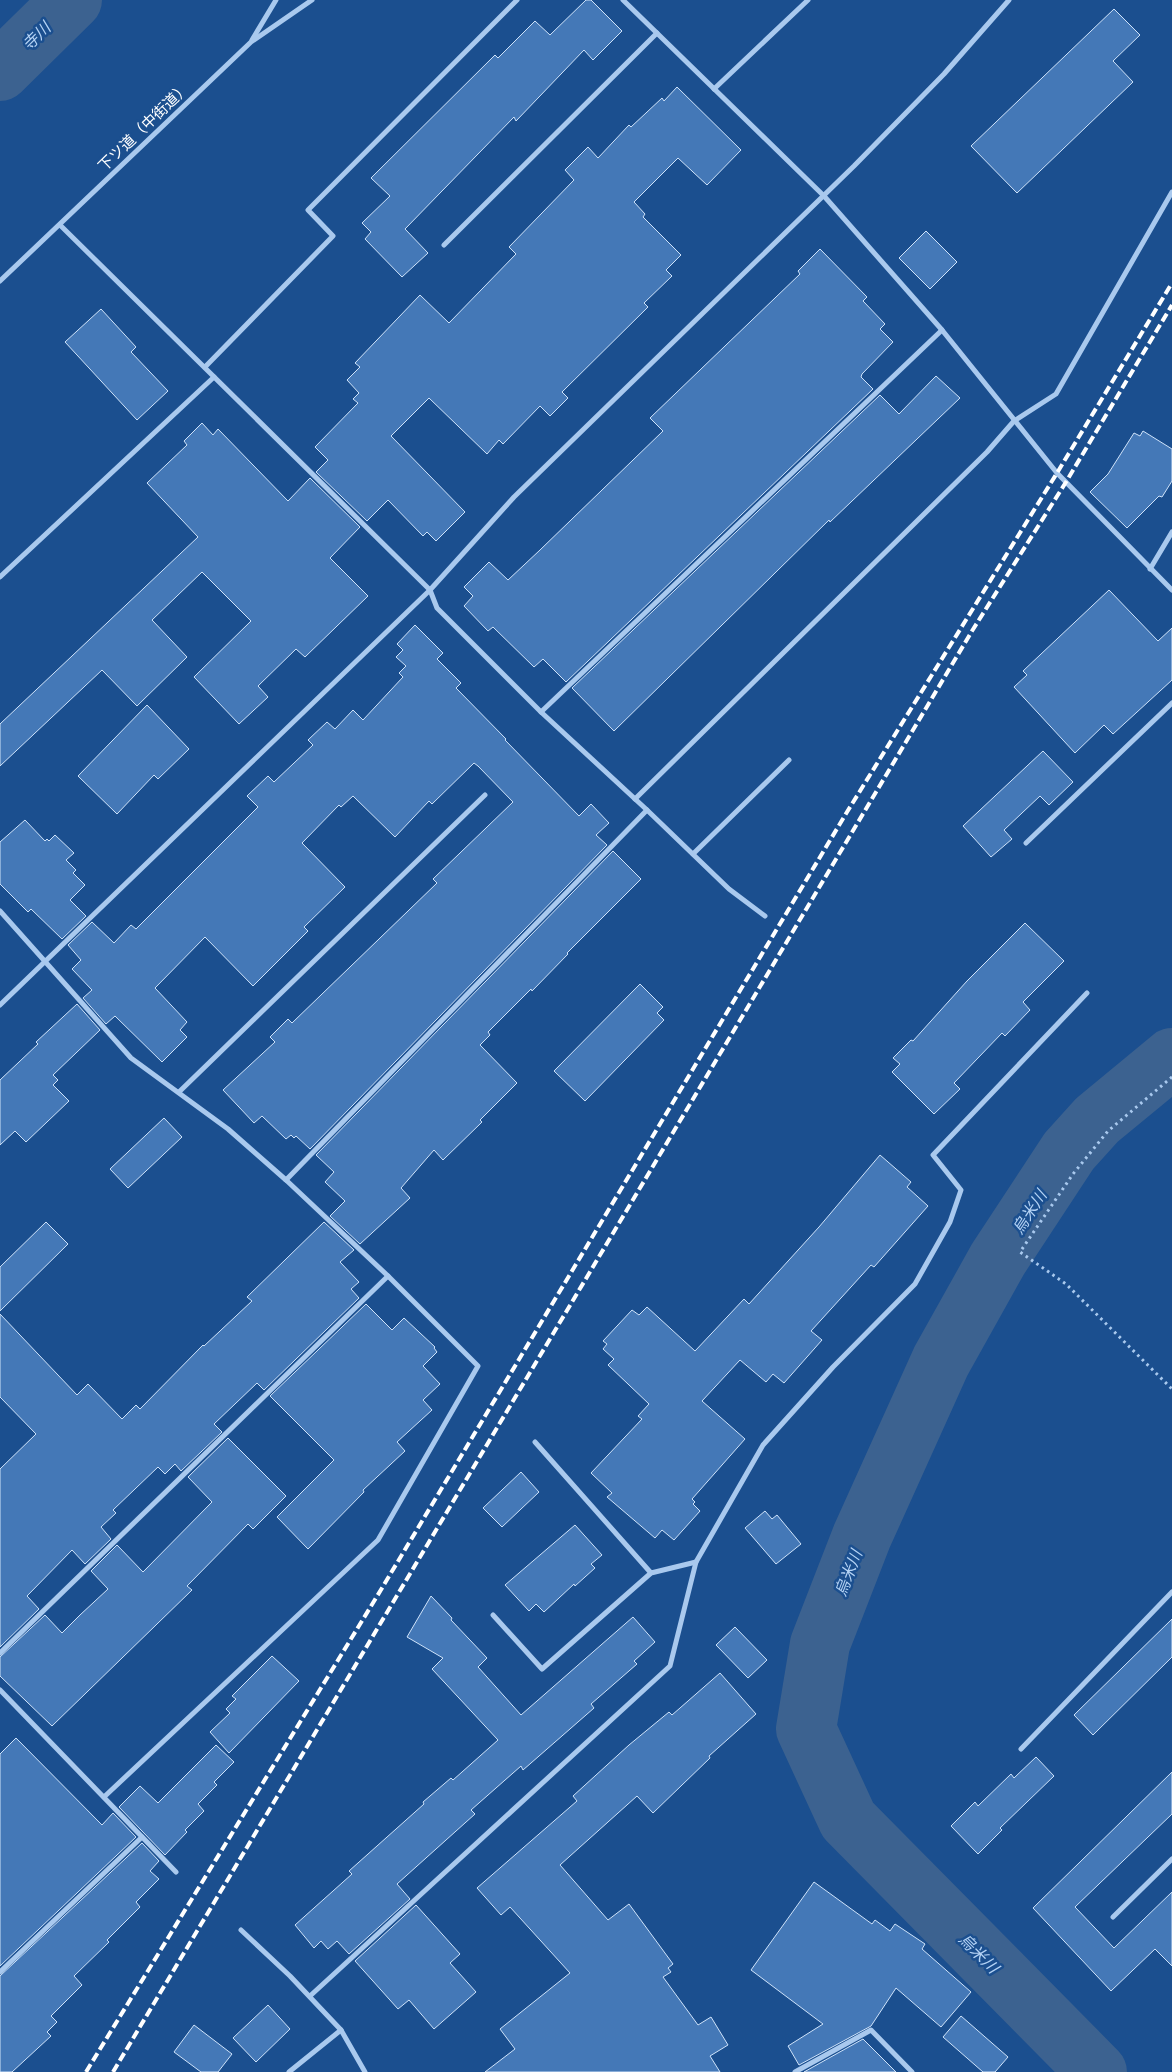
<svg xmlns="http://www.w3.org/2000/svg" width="1172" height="2072" font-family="Manrope,'Noto Sans JP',sans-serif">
<rect width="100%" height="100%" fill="#1b4f8f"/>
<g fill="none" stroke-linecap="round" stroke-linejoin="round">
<g stroke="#3c6290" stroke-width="60">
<polyline points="0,71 72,0"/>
<polyline points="1097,2072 848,1820 806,1729 820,1644 862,1536 941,1361 998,1259 1069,1151 1097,1120 1172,1058"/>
</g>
</g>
<g fill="#4478b7" stroke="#cfe3fa">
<polygon points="586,0 591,0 622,31 593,60 584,50 516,121 514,117 405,229 428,253 402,277 365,239 371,232 362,223 390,196 371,178 495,55 498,58 535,21 550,35"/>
<polygon points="1114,9 1140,35 1113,61 1133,82 1017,193 971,146"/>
<polygon points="677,87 741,150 707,185 678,158 634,202 645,214 643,217 681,255 666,270 672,276 644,303 648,307 562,392 568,398 550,416 540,406 503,444 499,440 487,454 429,398 391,436 465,512 436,541 427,532 423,536 388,500 367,521 316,472 328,460 315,447 358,403 353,399 359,393 347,380 360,367 355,363 420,295 449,323 516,254 509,247 574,180 565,170 588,147 598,158 629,125 631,127 662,98 664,101"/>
<polygon points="926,231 957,262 930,289 899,258"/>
<polygon points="820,249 867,297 863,301 885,324 880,329 893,342 862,374 861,377 873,389 566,682 543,659 534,667 493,627 488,631 464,606 473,596 464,587 489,562 508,580 540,550 663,431 650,418 800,274 798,271"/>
<polygon points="101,309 136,347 131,352 168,391 137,420 65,342"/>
<polygon points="936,376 960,398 830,522 829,520 614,731 572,688 880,395 899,414"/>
<polygon points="202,423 213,435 218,429 288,501 310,478 360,527 330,558 368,596 305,657 296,649 258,686 268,697 239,724 194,677 251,621 202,572 152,620 187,657 137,706 102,670 0,766 0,724 198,537 147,483 187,445 184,441"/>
<polygon points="1143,431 1172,449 1172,481 1162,497 1159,496 1127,528 1090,492 1108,474 1134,433 1140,436"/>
<polygon points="1109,590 1158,641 1172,628 1172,680 1113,734 1104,725 1075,753 1014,687 1027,675 1023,671"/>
<polygon points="415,625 443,653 437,659 461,683 456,688 506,739 505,740 579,816 591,804 609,823 596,835 607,845 310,1149 296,1136 294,1138 291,1135 286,1139 262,1116 254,1123 223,1090 275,1042 270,1037 288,1019 292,1023 437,883 433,879 513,802 478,766 474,763 432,804 429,801 395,837 353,796 341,807 339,805 302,843 345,887 304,927 308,931 253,986 205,937 155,988 187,1022 180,1030 187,1037 162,1062 115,1016 106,1024 83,998 92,990 72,969 81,960 68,945 92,922 114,943 131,925 136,929 258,807 247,796 268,776 274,782 313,745 308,740 327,722 335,729 353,710 363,720 403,677 399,673 406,666 396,657 403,650 397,644"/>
<polygon points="147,705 189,749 158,779 154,775 117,814 78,776"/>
<polygon points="1043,751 1073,782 1049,805 1040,796 1004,830 1012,839 991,857 963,826"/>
<polygon points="25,820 45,841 47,839 49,841 55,835 74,853 66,860 76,870 73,873 85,885 70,900 86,916 62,939 31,909 28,912 0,884 0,842"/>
<polygon points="613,851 641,879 567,953 568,954 532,991 531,989 488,1032 490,1035 480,1045 517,1083 480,1120 482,1122 443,1160 434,1150 401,1188 410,1198 360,1244 330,1216 345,1201 325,1182 334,1172 316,1155"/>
<polygon points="1025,923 1064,961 1023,1002 1030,1010 1005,1036 1002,1033 954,1083 960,1089 934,1114 892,1072 900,1064 893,1058 911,1040 913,1041 967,981"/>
<polygon points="640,984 663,1007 657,1013 664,1020 585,1101 554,1071"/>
<polygon points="77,1004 100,1030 53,1075 58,1080 53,1085 69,1101 26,1142 15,1131 0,1145 0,1080 38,1044 36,1042"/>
<polygon points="164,1118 182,1137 128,1188 110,1169"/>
<polygon points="880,1155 911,1182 907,1187 928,1206 874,1267 871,1265 811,1331 822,1340 784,1383 773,1374 766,1382 740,1360 702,1401 745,1439 692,1499 695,1502 693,1504 700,1511 674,1540 662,1530 655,1538 607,1497 612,1493 591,1473 642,1419 638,1416 649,1404 608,1365 614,1359 603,1349 607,1344 603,1341 632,1310 639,1315 647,1307 695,1351 744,1299 749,1304 819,1227"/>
<polygon points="46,1222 68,1244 0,1311 0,1267"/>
<polygon points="324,1222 354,1250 340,1262 359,1282 351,1289 359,1298 264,1390 257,1383 214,1424 222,1432 181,1471 175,1464 165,1474 158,1467 113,1510 116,1513 101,1527 111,1539 85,1564 72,1550 27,1596 39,1609 0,1647 0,1469 36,1434 0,1397 0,1314 77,1395 88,1384 122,1419 136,1405 140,1409 203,1345 204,1346 252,1301 247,1297"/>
<polygon points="366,1304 392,1330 404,1318 435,1347 434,1348 437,1352 423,1366 440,1384 423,1400 432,1410 397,1442 405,1451 363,1490 364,1492 308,1549 277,1517 334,1460 270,1396"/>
<polygon points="228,1438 286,1496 253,1529 248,1524 187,1586 192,1590 52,1726 0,1676 0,1657 45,1615 62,1633 80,1615 108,1589 91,1571 117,1545 143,1572 212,1502 188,1477"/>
<polygon points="521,1472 539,1492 502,1527 483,1508"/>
<polygon points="765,1511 772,1519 777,1515 801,1544 776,1564 745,1528"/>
<polygon points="575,1525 602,1555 591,1564 595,1568 575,1586 574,1584 544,1612 536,1604 529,1611 505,1585"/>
<polygon points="431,1596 452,1618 451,1620 487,1658 478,1667 521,1715 633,1617 655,1642 634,1661 637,1664 591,1704 594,1708 523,1770 521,1766 471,1810 475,1814 397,1884 410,1899 349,1954 337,1941 328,1949 321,1941 314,1948 295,1925 352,1874 349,1871 424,1804 423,1802 451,1778 453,1780 498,1740 432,1669 443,1658 407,1637"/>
<polygon points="1172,1619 1172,1657 1093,1735 1074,1715"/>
<polygon points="735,1627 767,1660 748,1678 716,1645"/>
<polygon points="272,1656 299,1681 229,1753 210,1732 230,1713 226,1709 236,1699 232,1696"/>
<polygon points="720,1673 756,1714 709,1756 710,1758 653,1813 637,1796 560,1865 608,1920 629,1904 673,1964 668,1968 671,1972 663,1977 698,2025 711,2017 728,2045 710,2056 720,2072 485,2072 515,2049 500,2029 570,1973 510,1907 501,1915 477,1888 577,1801 573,1796 629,1745 669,1712 672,1715"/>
<polygon points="16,1738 102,1825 113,1813 136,1837 0,1966 0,1754"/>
<polygon points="216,1745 234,1762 214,1782 217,1785 198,1804 204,1811 185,1830 187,1832 165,1855 119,1807 140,1786 158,1803"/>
<polygon points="1036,1757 1054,1776 1000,1828 1002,1830 978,1854 951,1826 975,1802 978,1806 1011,1774 1014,1778"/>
<polygon points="1172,1772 1172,1814 1075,1907 1114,1948 1172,1892 1172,1966 1155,1949 1111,1991 1033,1908"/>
<polygon points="142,1843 159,1861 150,1871 159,1879 136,1902 140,1907 107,1940 109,1942 74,1976 82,1985 51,2016 57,2022 47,2032 51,2036 12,2072 0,2072 0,1976"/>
<polygon points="814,1882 872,1924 875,1920 890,1931 895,1924 925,1944 922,1949 971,1992 941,2027 896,1988 871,2026 799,2065 788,2046 823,2024 751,1970"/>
<polygon points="416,1905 460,1954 450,1963 476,1992 434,2029 409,2000 398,2009 355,1961"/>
<polygon points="268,2005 290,2029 256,2062 233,2038"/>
<polygon points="961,2016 1008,2057 995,2072 983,2072 943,2037"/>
<polygon points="194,2025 232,2054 218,2072 201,2072 174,2052"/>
<polygon points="863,2039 896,2072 804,2072"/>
</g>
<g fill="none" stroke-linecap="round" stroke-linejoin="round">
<polyline stroke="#a9c9ee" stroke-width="3" stroke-dasharray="2.5 4" stroke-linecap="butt" points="1172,1077 1108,1131 1073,1174 1020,1252 1066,1284 1172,1389"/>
<g stroke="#a9c9ee" stroke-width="5">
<polyline points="623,0 824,196 942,330 1057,473 1172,590"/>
<polyline points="252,40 276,0"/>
<polyline points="714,89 808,0"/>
<polyline points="60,225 430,590 437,608 541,712 647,810 729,889 765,916"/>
<polyline points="444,245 657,33"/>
<polyline points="0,281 251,42 312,0"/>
<polyline points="205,367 333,236 308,210 517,0"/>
<polyline points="1150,569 1172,532"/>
<polyline points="0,577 214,377"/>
<polyline points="541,712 942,330"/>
<polyline points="635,799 987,452 1014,421 1056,394 1172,192"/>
<polyline points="1026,843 1172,703"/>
<polyline points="693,854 789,760"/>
<polyline points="0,911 131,1058 228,1129 286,1180 388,1276 478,1366 378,1540 104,1797"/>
<polyline points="0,1005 430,590 514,497 854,166 944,74 1009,0"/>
<polyline points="179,1092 485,795"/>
<polyline points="286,1180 647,810"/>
<polyline points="535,1442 651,1573"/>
<polyline points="493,1615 542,1669 651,1573 696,1562"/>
<polyline points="0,1653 388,1276"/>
<polyline points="0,1690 176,1872"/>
<polyline points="1021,1749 1172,1592"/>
<polyline points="1113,1917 1172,1859"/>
<polyline points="241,1930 290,1976 341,2030 365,2072"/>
<polyline points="0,1972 142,1837"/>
<polyline points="310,1996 670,1666 696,1562 763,1445 833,1367 915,1284 950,1222 961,1190 933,1155 1087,993"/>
<polyline points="289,2072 341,2030"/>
<polyline points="795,2072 871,2030 912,2072"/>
</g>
<g stroke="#fff" stroke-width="4" stroke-dasharray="9 4" stroke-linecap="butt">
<polyline points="86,2072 376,1598 847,812 1057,473 1172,283"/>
<polyline points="113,2072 972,631 1066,482 1172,305"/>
</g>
</g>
<g text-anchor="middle" stroke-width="5" stroke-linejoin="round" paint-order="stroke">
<g font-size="15" fill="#fff" stroke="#1b4f8f">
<text transform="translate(144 127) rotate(-44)" y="5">下ツ道（中街道）</text>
</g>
<g font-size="16" font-style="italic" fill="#b5d3f5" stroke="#1b4f8f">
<text transform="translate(36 36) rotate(-45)" y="6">寺川</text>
<text transform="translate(1029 1212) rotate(-57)" y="6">烏米川</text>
<text transform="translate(848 1573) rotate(-69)" y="6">烏米川</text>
<text transform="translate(979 1953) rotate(45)" y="6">烏米川</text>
</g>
</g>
</svg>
